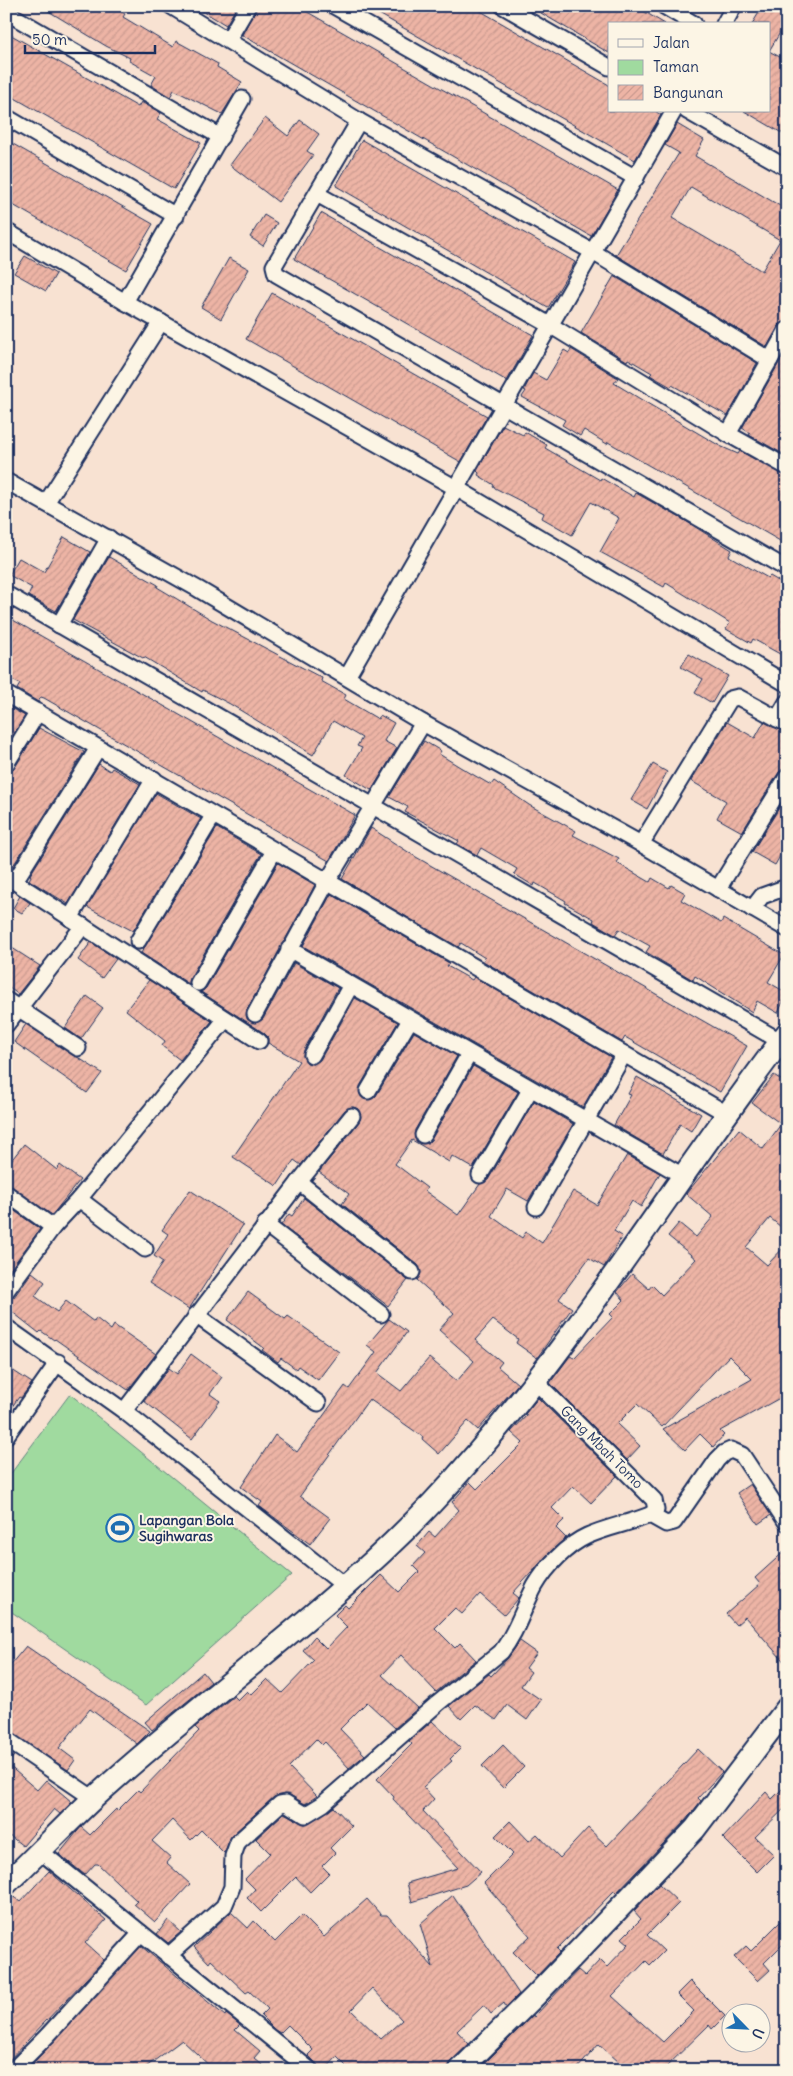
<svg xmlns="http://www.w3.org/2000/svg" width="793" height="2076" font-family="Delius,sans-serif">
<defs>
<pattern id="building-hatch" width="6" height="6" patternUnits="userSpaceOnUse" patternTransform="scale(1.25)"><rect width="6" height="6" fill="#edb4a5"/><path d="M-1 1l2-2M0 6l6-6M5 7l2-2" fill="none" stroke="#cb9b90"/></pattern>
</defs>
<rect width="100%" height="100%" fill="#f8e2d2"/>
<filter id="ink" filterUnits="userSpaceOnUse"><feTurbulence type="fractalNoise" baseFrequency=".02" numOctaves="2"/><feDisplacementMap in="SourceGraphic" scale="10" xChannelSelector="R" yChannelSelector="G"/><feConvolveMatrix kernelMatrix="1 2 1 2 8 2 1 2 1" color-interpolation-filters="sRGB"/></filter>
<g filter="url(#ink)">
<polygon fill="#a0da9f" stroke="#5e847e" points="70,1394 292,1575 146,1705 6,1608 6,1480"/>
<g fill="url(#building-hatch)" stroke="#1b2f5e" fill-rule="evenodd">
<polygon points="40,6 112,6 125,14 123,17 173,47 176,41 218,64 217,67 242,82 222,114 174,90 170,97 151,85 156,76 129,61 130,58 106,46"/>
<polygon points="194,6 237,6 226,25"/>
<polygon points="257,6 297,6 618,190 591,236 242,35"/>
<polygon points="365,6 472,6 609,85 609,111 655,111 661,115 635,160"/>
<polygon points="529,6 635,6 665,24 609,24 609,53"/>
<polygon points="763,6 787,6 787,21 769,51 769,24 752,24"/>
<polygon points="6,32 138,107 141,102 161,113 157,119 201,143 174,189 6,93"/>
<polygon points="769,51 787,61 787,136 744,111 769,111"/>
<polygon points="265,118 288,136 300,120 319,134 307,151 313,155 278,202 230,165"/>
<path d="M677,124L704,140L695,156L787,210V321L779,325L767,347L616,255L679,153L665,145ZM691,187L780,240L762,271L672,218Z"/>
<polygon points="6,140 153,224 126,270 6,201"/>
<polygon points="362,140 575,262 548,308 336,186"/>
<polygon points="321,213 533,335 507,381 294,259"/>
<polygon points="264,215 277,223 263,246 250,237"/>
<polygon points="25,256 56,274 46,291 14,273"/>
<polygon points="229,258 249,269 221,319 201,307"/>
<polygon points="614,276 757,363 728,416 672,385 671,387 650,375 652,373 628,359 627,361 581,333"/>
<polygon points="272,293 487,416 461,462 246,339"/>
<polygon points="571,349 618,378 614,383 647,403 720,446 738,454 740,451 787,476 787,545 608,442 607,444 584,430 580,436 562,425 565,420 522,397 526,391 524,390 533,373 546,380 564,350 569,353"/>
<polygon points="787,349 787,456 749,435 750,433 742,428"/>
<polygon points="503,425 523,435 525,432 547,445 545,448 600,480 601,478 634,497 636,493 684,520 732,550 729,556 768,578 770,576 787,586 787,658 753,639 751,643 726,629 730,623 666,583 664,587 600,552 619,518 591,502 572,535 542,518 544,513 493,487 494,485 478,475 479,473 477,471"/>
<polygon points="64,537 90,552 56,611 28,596 32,588 9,575 19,558 44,572"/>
<polygon points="109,557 158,585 157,587 212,620 322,678 321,681 346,695 344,699 378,719 380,715 394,723 384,741 397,748 373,788 371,790 346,775 362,748 357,746 362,738 333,721 313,755 230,704 203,690 202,692 144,657 143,658 73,620"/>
<polygon points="6,616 355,815 329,861 44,698 41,697 38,702 17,689 20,684 6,677"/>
<polygon points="689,654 728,676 712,703 695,693 703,679 681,667"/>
<polygon points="7,706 25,716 6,746 6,707"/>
<polygon points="727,722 755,738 764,722 787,733 787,768 779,772 742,832 717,818 726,801 691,781"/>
<polygon points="39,728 84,752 13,866 6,862 6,773 14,769"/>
<polygon points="424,741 441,751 439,754 460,767 491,785 494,781 529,805 576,831 573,835 619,859 617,863 650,882 652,878 669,888 671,885 685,893 681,900 721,923 723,919 784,955 768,982 787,993 778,1013 757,1001 752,1012 695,976 693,980 646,952 650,946 619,929 615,935 593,922 594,919 565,903 566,901 535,883 534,886 514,874 517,869 481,848 477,855 457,844 459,841 405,812 408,807 389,797"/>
<polygon points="99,764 110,771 112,768 140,784 68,904 29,880 31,876 30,875"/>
<polygon points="653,764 667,772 647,809 631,800"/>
<polygon points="156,793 201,819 133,931 87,907"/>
<polygon points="787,795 787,844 775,865 752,852"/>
<polygon points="217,828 261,854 190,978 189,984 141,953"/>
<polygon points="371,828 416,857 747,1046 720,1092 625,1037 622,1042 483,961 485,958 461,943 458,947 342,879"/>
<polygon points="278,863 315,885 247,1010 247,1019 255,1023 263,1019 294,963 338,988 304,1050 303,1056 307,1063 313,1064 320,1060 355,998 398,1022 360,1086 360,1095 364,1099 372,1099 376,1096 414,1032 457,1056 415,1130 415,1139 419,1143 427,1143 431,1140 473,1066 518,1092 473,1168 452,1156 449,1162 412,1140 395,1164 427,1188 425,1191 458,1215 480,1184 488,1180 534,1101 573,1124 528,1201 507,1189 491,1216 522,1238 526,1232 542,1243 573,1191 597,1205 627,1155 660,1173 641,1207 632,1201 614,1231 622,1236 604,1267 589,1258 559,1299 572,1308 537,1358 516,1343 518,1339 493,1320 475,1340 502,1362 498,1367 518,1384 478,1430 468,1421 439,1454 422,1439 423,1437 369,1399 300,1496 330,1518 310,1544 259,1506 262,1502 241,1487 275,1435 297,1452 345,1386 349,1389 376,1352 367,1345 389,1319 407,1332 377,1373 401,1391 429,1358 457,1381 474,1361 439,1330 454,1313 417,1280 421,1273 418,1265 342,1204 349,1194 319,1172 359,1122 361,1117 358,1109 353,1107 345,1110 301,1165 294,1160 277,1186 233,1157 299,1061 268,1043 268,1037 264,1033 201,992 206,988"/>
<polygon points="331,894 449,963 447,966 472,980 474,977 611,1057 583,1107 303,946"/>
<polygon points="20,896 30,903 22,913 13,908"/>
<polygon points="91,942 116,959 102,978 78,960"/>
<polygon points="6,944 40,966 18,994 6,986"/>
<polygon points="149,980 212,1021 180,1060 162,1046 165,1041 126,1010"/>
<polygon points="87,996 103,1008 81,1039 65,1028"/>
<polygon points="26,1024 102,1073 87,1093 14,1042"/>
<polygon points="774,1075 787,1084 787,1232 770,1218 746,1247 767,1265 787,1244 787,1394 720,1431 724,1435 713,1447 700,1434 685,1450 663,1429 752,1379 729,1356 662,1427 637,1404 617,1424 640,1446 627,1460 550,1383 570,1356 574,1358 613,1317 610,1314 624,1300 617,1292 632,1274 649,1289 652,1285 662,1295 696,1259 668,1236 679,1223 696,1237 713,1217 686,1194 739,1129 763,1149 781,1124 752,1103"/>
<polygon points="637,1077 701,1114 691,1131 680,1124 663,1154 614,1125 631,1095 628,1094"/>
<polygon points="24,1144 57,1170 60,1165 80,1180 52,1215 6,1184 6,1167"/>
<polygon points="190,1190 243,1225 189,1309 149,1283 163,1262 154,1256 168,1234 162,1230"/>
<polygon points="304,1198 408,1280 388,1306 281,1225 289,1214 292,1216"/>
<polygon points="6,1205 40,1229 6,1275"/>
<polygon points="32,1272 45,1282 35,1296 57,1312 66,1301 94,1322 96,1318 111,1330 114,1325 156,1354 128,1390 55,1339 54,1340 41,1331 39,1333 6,1307 6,1300 14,1297"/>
<polygon points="248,1292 285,1319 288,1316 339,1352 318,1380 298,1366 296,1369 281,1358 278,1362 262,1350 264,1348 227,1320"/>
<polygon points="191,1354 222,1377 210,1394 220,1401 192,1439 144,1401 169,1368 177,1374"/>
<polygon points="6,1366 32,1383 21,1398 19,1397 6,1415"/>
<polygon points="538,1398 617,1476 591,1503 573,1486 552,1508 564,1520 556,1528 566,1538 551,1551 513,1593 519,1598 504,1615 480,1594 462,1614 455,1608 435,1628 455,1648 460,1643 476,1660 436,1692 401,1655 382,1675 418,1708 395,1728 367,1702 340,1729 365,1755 349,1768 325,1742 322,1745 316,1739 289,1767 317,1796 305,1804 290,1795 284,1794 274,1797 232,1835 224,1853 201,1830 191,1840 172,1820 152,1841 171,1858 167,1863 190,1884 155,1922 134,1904 137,1901 98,1864 95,1864 85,1875 59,1854 81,1827 90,1835 116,1809 117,1811 138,1790 140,1792 199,1731 195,1727 234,1696 238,1700 247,1691 251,1695 267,1679 282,1693 314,1660 303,1650 314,1637 326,1649 347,1627 335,1615 345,1605 348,1608 381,1575 399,1592 419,1572 413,1566 425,1553 417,1546 429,1532 435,1537 459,1510 452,1502 470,1482 477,1489 523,1443 511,1432 527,1415 525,1414"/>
<polygon points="750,1484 771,1515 758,1524 737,1493"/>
<polygon points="787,1549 787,1665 745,1617 736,1625 726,1614 760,1584 755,1578"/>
<polygon points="520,1641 537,1653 526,1668 531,1672 521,1686 541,1700 527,1720 507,1705 496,1720 475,1705 461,1719 449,1706 489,1674 491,1676 508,1658"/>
<polygon points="26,1646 150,1731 137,1744 90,1709 59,1748 75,1760 68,1770 6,1730 6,1670"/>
<polygon points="203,1672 211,1682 152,1730 145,1722"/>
<polygon points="432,1721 461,1748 450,1759 452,1761 423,1787 434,1799 423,1811 481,1872 466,1885 412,1902 407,1883 458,1868 393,1799 394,1797 377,1779 412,1744 409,1741"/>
<polygon points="503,1745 524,1767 503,1788 482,1766"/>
<polygon points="698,1749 722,1772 698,1798 701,1801 685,1821 616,1893 614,1891 557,1949 560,1952 537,1976 513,1952 530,1936 484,1883 513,1854 495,1836 510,1821 529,1841 537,1834 560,1858 588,1828 607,1846"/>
<polygon points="6,1751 14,1756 7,1764 37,1790 46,1780 72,1802 60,1814 54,1809 23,1846 6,1833"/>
<polygon points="787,1784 787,1806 755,1837 774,1855 757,1872 723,1838 766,1792 772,1799"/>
<polygon points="334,1807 352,1826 330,1848 335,1853 322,1866 329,1873 310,1892 296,1877 261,1912 247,1898 255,1889 245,1879 270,1853 256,1839 284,1813 305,1824"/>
<polygon points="49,1871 106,1920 85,1943 104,1960 8,2061 6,2059 6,1905 14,1897 20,1902"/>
<polygon points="659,1884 679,1903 647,1935 664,1951 650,1965 646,1961 612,1996 663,2042 694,2011 677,1994 690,1981 725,2016 712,2029 709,2025 663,2070 614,2070 620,2063 599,2044 576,2070 478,2070 533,2015 534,2017 578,1970 585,1976 600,1960 607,1967 629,1944 622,1938 641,1919 634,1911"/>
<path d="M453,1895L519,1994L506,2007L504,2003L491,2014L484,2005L457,2031L469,2044L451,2061L448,2070H350L337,2057L325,2070H323L308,2055L313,2050L288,2025L280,2033L275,2030L261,2016L268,2009L249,1991L246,1993L211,1960L209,1963L194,1947L231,1912L248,1928L254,1921L275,1942L302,1915L324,1937L367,1899L381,1915H387L433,1967L420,1924ZM372,1988L402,2020L381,2039L351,2010Z"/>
<polygon points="787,1915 787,1940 764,1963 770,1970 758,1981 734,1957 746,1946 751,1951"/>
<polygon points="168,1920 181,1932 168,1943 157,1934"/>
<polygon points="141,1946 225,2016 226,2014 240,2025 235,2030 260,2051 254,2058 268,2070 214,2070 182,2040 142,2070 27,2070"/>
</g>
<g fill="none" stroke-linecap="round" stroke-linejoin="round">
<g stroke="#1b2f5e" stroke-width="19">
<g id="street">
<polyline points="171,6 359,121 593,252 770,360"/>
<polyline points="334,6 636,178"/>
<polyline points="503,6 609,67"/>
<polyline points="664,6 694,24"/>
<polyline points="6,12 221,137"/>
<polyline points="724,24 734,6"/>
<polyline points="228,40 248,6"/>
<polyline points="687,111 787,168"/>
<polyline points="6,117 176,216"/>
<polyline points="359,121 274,266 276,274 787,569"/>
<polyline points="317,194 550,325 728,434 787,467"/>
<polyline points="6,231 125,302 456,488 787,684"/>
<polyline points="125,302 242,99"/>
<polyline points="728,434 787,330"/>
<polyline points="6,481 198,589 423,723 641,844 787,929"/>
<polyline points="46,503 161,322"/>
<polyline points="6,594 780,1041"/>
<polyline points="59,625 109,538"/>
<polyline points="347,677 674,111"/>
<polyline points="6,694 727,1114"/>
<polyline points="777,719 787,702"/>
<polyline points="6,764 38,712"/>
<polyline points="641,844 730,699 738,697 787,724"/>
<polyline points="6,876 259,1041"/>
<polyline points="15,881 98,748"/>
<polyline points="718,889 787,777"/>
<polyline points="752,909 762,896 787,887"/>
<polyline points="70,918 154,779"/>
<polyline points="138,941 213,816"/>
<polyline points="289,949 683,1176"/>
<polyline points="198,983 274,851"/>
<polyline points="6,1000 78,1048"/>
<polyline points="255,1014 327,882 423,723"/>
<polyline points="6,1025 83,926"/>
<polyline points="312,1055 351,985"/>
<polyline points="368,1091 410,1020"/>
<polyline points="423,1135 469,1054"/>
<polyline points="480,1175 530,1090"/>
<polyline points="299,1182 352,1116"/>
<polyline points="6,1193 53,1227"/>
<polyline points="79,1199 225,1020"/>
<polyline points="536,1207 624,1054"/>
<polyline points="265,1224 381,1314"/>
<polyline points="6,1291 53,1227 79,1199 145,1249"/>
<polyline points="196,1315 318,1403"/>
<polyline points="6,1327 124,1411 345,1586"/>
<polyline points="124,1411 299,1182 412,1272"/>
<polyline points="6,1436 58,1362"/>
<polyline points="650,1515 666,1524 674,1522 717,1460 724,1453 731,1450 742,1455 787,1523"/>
<polyline points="6,1739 94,1799"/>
<polyline points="40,1851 310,2070"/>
<path d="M168,1956L224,1906L232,1887L233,1856L238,1842L280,1804L286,1803L305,1815L323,1804L437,1704L501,1652C517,1632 523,1608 535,1586C546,1567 567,1545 587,1536C607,1527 630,1523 650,1515L656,1510L654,1500L536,1382"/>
<polyline points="13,2070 47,2036 141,1933"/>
</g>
</g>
<g stroke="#1b2f5e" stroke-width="25">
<g id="secondary">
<path d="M6,1884C36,1856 64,1826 94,1798C204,1697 329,1612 432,1503C568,1359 667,1189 787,1033"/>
<polyline points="460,2070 536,1995 695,1829 787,1708"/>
</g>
</g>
<use href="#street" stroke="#fcf5e5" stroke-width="15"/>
<use href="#secondary" stroke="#fcf5e5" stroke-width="21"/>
</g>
</g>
<defs>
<g id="stadium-ring" transform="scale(1.4375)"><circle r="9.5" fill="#fcf5e5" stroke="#1f6fb2" stroke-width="1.5"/><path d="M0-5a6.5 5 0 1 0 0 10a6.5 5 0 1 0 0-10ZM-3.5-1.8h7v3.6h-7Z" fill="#1f6fb2"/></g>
</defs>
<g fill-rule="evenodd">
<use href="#stadium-ring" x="120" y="1528"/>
</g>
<g text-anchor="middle" stroke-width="4" stroke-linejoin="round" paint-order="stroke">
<g font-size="14" fill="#1b2f5e" stroke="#fcf5e5">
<text transform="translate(602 1447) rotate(45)" y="5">Gang Mbah Tomo</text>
</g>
<g font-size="14" font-weight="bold" fill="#1b2f5e" stroke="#fcf5e5" text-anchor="start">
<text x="139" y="1525">Lapangan Bola<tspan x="139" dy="16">Sugihwaras</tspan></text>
</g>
</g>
<rect width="793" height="2076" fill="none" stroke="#fcf5e5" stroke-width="25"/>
<rect x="12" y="12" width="768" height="2051" fill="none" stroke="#1b2f5e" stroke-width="2" filter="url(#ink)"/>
<rect x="608" y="22" width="162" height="90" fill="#fcf5e5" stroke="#a2a6af"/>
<rect x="618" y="39" width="25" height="8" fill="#fcf5e5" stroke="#a2a6af"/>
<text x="653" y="48" font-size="15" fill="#1b2f5e">Jalan</text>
<rect x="618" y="60" width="25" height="15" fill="#a0da9f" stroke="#a2a6af"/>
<text x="653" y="72" font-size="15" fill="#1b2f5e">Taman</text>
<rect x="618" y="85" width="25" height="15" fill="url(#building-hatch)" stroke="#a2a6af"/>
<text x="653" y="98" font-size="15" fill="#1b2f5e">Bangunan</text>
<g transform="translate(746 2028) rotate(114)"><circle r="24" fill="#fcf5e5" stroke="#a2a6af"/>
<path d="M0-4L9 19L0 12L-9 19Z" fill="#1f6fb2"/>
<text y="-8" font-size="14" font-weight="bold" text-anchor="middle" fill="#1b2f5e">U</text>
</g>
<path d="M25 45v8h130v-8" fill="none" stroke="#1b2f5e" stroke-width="2.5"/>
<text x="32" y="45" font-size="15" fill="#1b2f5e" stroke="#fcf5e5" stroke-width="4" paint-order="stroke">50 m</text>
</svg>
